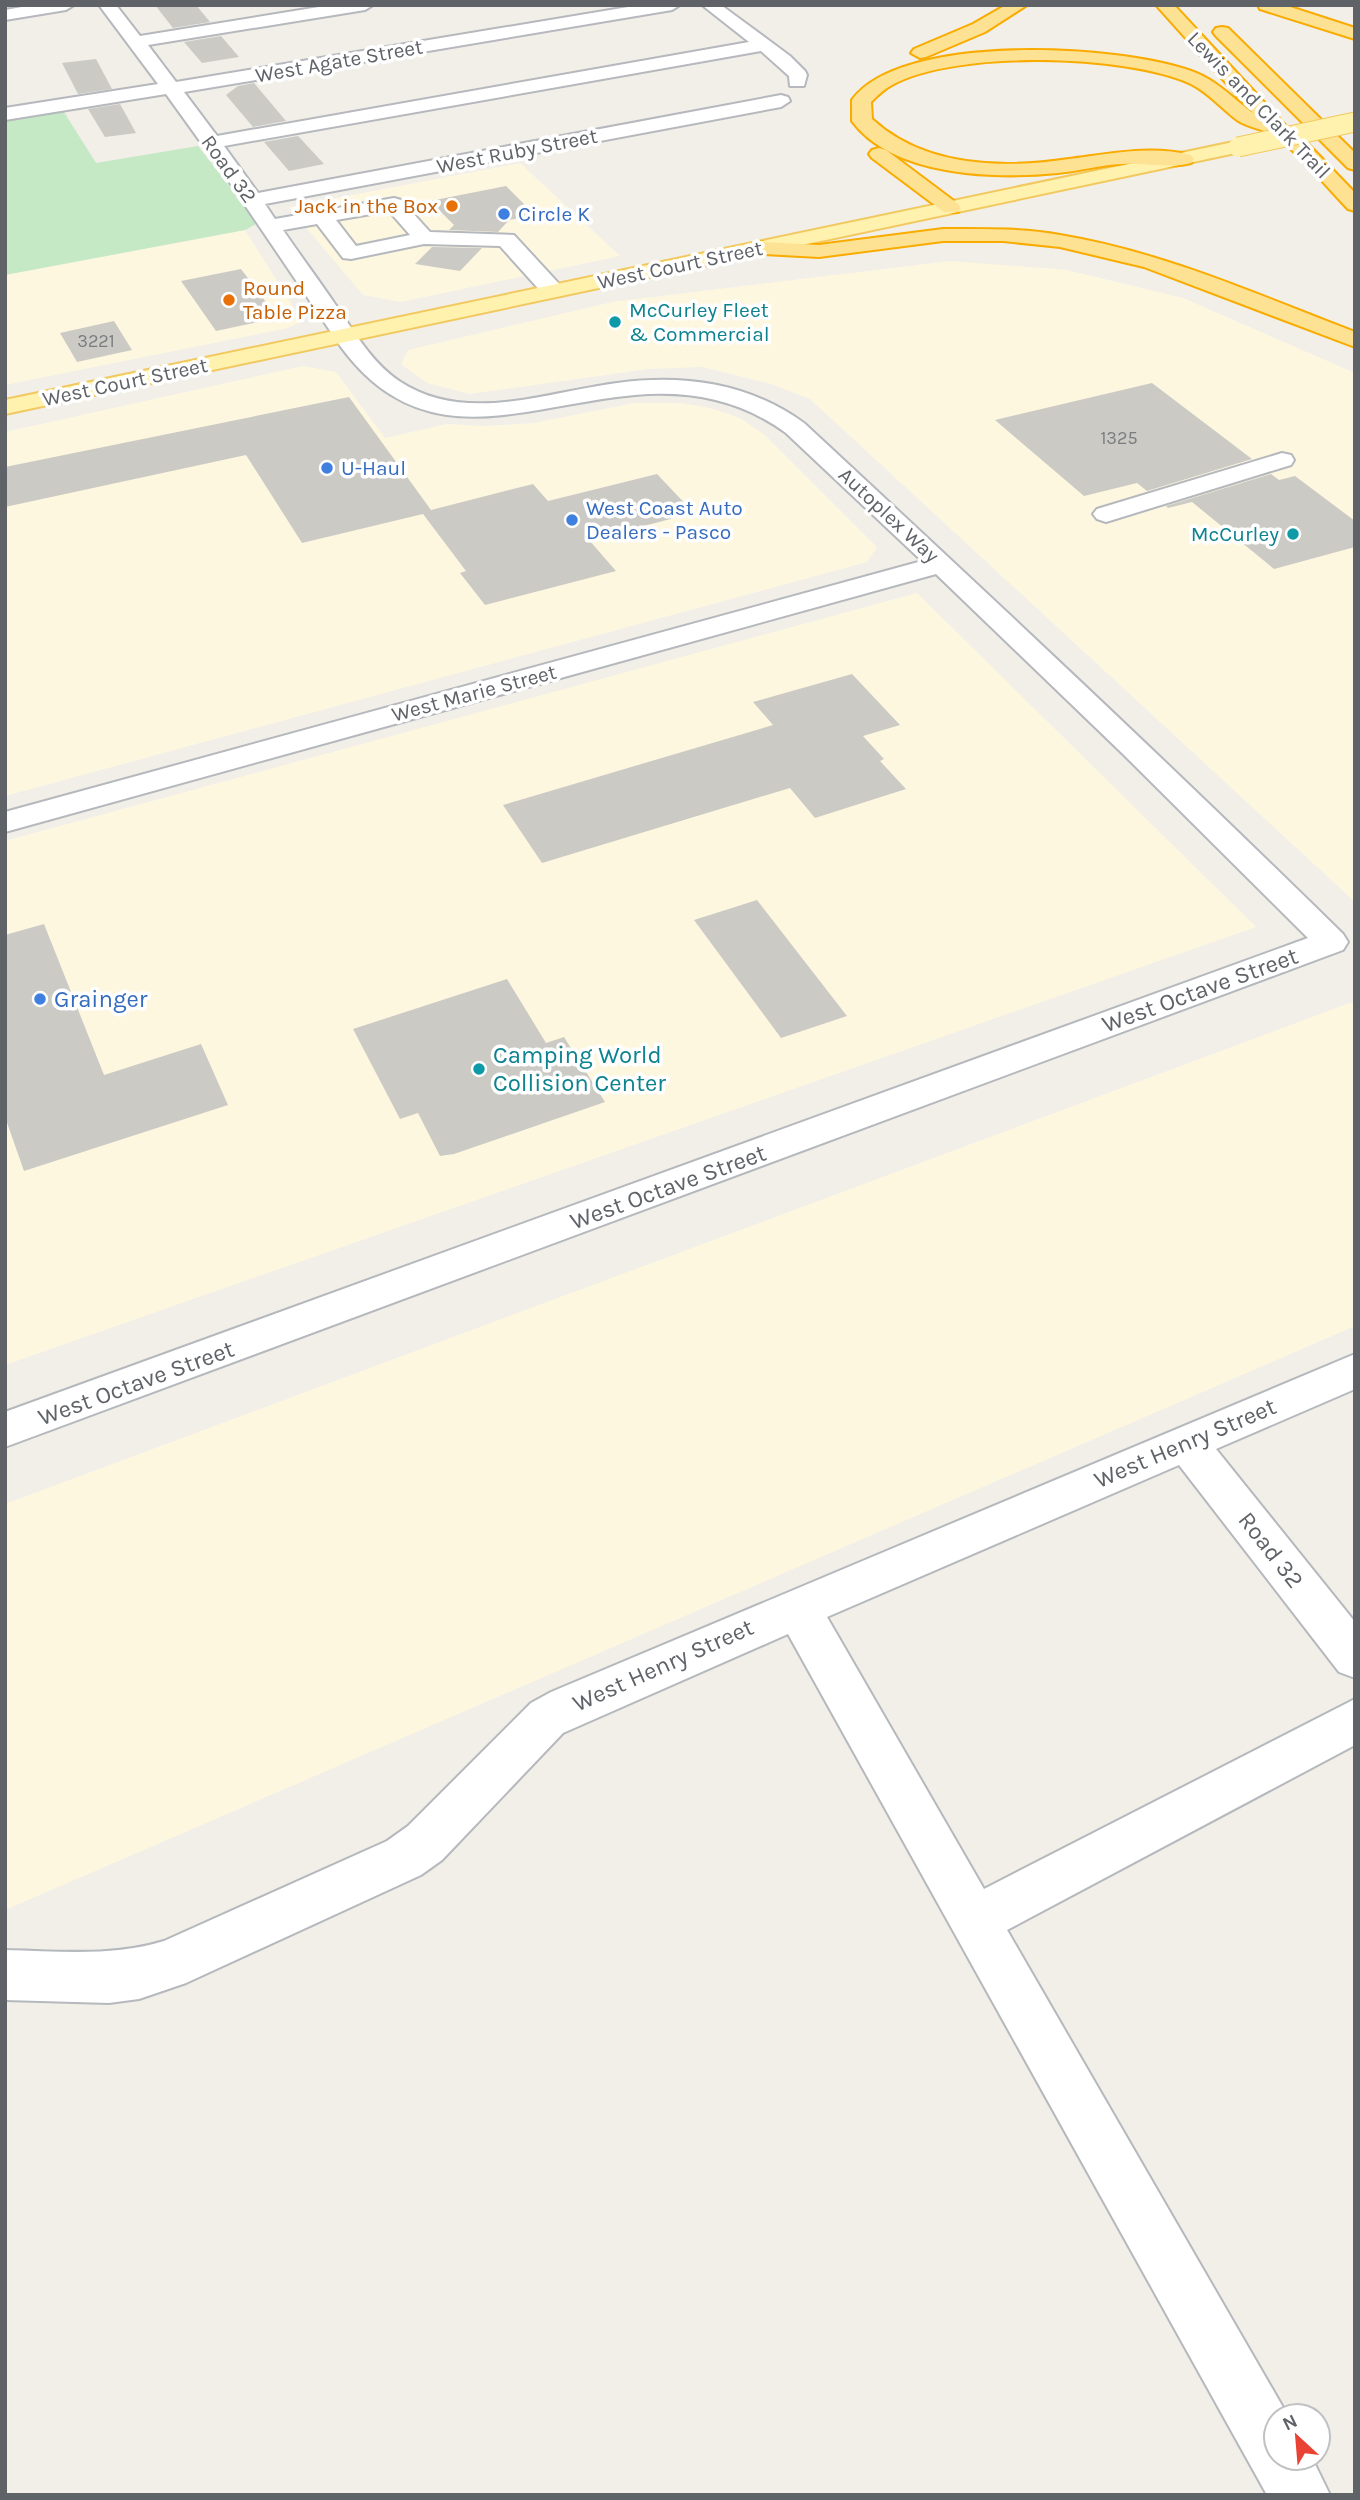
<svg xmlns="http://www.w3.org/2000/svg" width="1360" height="2500" font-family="Karla,sans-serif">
<rect width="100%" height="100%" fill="#f1efe8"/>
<g fill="#fef7e0">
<polygon points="520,163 620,256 401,302 363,295 289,207"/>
<polygon points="245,230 302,321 288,328 5,385 5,275"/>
<polygon points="950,261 1067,270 1183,298 1355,373 1355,902 810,399 771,384 702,367 648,369 470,394 427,383 401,364 408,350 612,302"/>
<polygon points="303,366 336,372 385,438 447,424 483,426 534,423 634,403 680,403 710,408 740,418 766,436 877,547 867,562 5,796 5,432"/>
<polygon points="917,593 1256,927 5,1365 5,841"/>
<polygon points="1355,1001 1355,1326 5,1910 5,1504"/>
</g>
<polygon fill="#c5e8c5" points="62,109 96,163 198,146 258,223 245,230 5,275 5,118"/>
<g fill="#cccac5">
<polygon points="155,5 196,5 210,22 173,28"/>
<polygon points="221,36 239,57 202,63 184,42"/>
<polygon points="96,59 112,89 78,94 62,63"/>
<polygon points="254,83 286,121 253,127 226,95 238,86"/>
<polygon points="120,104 136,133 105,137 88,109"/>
<polygon points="298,136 300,138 324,164 289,171 264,142"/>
<polygon points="506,186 535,215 509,220 498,232 449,230 454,225 430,201"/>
<polygon points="432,247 482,248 460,271 415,264"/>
<polygon points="241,269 278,318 216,331 181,281"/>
<polygon points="114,321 132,350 77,362 60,333"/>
<polygon points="1152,383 1252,459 1147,491 1137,483 1084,496 995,420"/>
<polygon points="349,397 431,510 533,484 548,501 657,474 694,513 589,540 616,571 485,605 460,573 466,571 423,514 302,543 246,455 5,507 5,467"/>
<polygon points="1271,474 1279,480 1295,476 1355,521 1355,547 1274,569 1192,502 1168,508 1166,506"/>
<polygon points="852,674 900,725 863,736 884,759 880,761 906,789 815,818 790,788 542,863 503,805 773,725 753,702"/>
<polygon points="757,900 847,1016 781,1038 694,920"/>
<polygon points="44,924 104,1075 201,1044 228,1105 24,1171 5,1117 5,935"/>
<polygon points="507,979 546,1043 564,1037 605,1102 454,1154 440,1156 418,1113 400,1119 353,1029"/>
</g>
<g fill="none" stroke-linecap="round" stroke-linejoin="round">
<g stroke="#b5b8bc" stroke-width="4">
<g id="minor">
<polygon points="33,5 74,5 66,10 5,20 5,10"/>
<path d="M99,5H116L140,36L331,5H373L365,10L148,45L176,82L640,5H680L672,10L184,92L217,136L749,42L702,5H721L790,56L805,71L807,75L804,86H790L789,76L761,51L224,146L258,193L781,95L788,97L790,101L781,107L265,204L275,219L394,198L401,200L430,232L514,235L561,286L564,291L561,296H545L500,246L424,244L351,259L343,258L317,224L283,230C300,255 318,279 335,304C354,331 371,362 399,381C465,425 546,392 617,383C683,374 749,383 804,423C985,591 1166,760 1343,934L1348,942L1343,950L5,1447V1412L1308,938L1122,753L936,574L5,832V812L922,561L786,433C741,400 691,390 635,395C523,405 424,459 341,347L228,180L166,94L5,120V108L158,84ZM389,211L410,235L356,246L336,220Z"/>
<polygon points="1282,453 1291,455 1294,460 1291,465 1106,522 1097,519 1093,514 1097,509"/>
<path d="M1355,1354V1389L1216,1449L1355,1622V1678L1339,1672L1179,1465L827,1617L984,1889L1355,1699V1745L1007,1930L1288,2416H1276V2458H1312L1330,2495H1267L788,1634L563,1733L442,1860L421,1875L186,1983L139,1999L109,2003L5,2000V1950C59,1951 112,1957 164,1941L387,1841L408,1826L531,1703L551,1692Z"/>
</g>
</g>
<g stroke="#f2c960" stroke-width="4">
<polygon id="major" points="1238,141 1245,143 1248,147 1245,151 5,414 5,400"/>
</g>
<g stroke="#f9ab00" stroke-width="4">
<g id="highway">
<polygon points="1006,5 1027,5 985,32 926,57 920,58 911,53 914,49 973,24"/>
<path d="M1156,5H1174L1287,127L1306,142L1355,193V211L1348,209C1325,185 1303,157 1276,137C1265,129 1249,128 1237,120C1221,108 1209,93 1191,84C1126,54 954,50 892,85C884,89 877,96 871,102L872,119C924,167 1002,169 1069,159C1109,154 1151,145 1191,155L1194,159L1191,163C1169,169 1144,162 1122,164C1100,165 1079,171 1058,173C996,179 893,177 852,121V100C901,32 1120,45 1191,71C1217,80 1232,98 1253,113Z"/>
<polygon points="1258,5 1284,5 1355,28 1355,39 1260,9"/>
<polygon points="1222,27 1228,28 1355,153 1355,170 1348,168 1216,36 1213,32 1216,28"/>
<polygon points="879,148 886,150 958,204 961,208 958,212 944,212 872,158 869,154 872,150"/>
<path d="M943,229C982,229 1022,228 1060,235C1163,252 1258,295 1355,332V347L1144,267L1060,247L1003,241H943L819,257L764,254L756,253L753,248L756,243L764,242L819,245Z"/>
</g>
</g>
<use href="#minor" fill="#fff" fill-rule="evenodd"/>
<use href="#major" fill="#fff2af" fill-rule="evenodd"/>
<use href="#highway" fill="#fde293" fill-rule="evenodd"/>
<g stroke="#f2c960" stroke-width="21" stroke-linecap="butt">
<polyline id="major-bridge" points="1238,147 1355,122"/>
</g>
<use href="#major-bridge" stroke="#fff2af" stroke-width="19"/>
</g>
<g fill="#e8710a" stroke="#fff" stroke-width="2.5">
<circle cx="452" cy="206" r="7"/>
<circle cx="229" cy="300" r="7"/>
</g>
<g fill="#3f7fe0" stroke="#fff" stroke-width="2.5">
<circle cx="504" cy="214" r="7"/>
<circle cx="327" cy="468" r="7"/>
<circle cx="572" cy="520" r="7"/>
<circle cx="40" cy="999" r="7"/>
</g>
<g fill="#0f9aa8" stroke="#fff" stroke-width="2.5">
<circle cx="615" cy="322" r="7"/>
<circle cx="1293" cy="534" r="7"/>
<circle cx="479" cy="1069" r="7"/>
</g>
<g text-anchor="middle" stroke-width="7" stroke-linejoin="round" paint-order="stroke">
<g font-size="18" fill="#7a7d7f">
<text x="96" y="347">3221</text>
<text x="1119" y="444">1325</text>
</g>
<g font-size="21" fill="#5f6368" stroke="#fff">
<text transform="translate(339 61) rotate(-10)" y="7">West Agate Street</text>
<text transform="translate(1259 105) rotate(46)" y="7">Lewis and Clark Trail</text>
<text transform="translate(517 151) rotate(-11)" y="7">West Ruby Street</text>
<text transform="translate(229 169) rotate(54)" y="7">Road 32</text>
<text transform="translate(680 265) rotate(-12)" y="7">West Court Street</text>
<text transform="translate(125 382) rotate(-12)" y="7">West Court Street</text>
<text transform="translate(889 515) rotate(43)" y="7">Autoplex Way</text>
<text transform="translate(474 693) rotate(-15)" y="7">West Marie Street</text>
</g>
<g font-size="21" fill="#c56008" stroke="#fff" text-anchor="end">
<text x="438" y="213">Jack in the Box</text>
<text x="243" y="295" text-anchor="start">Round<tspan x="243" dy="24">Table Pizza</tspan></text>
</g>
<g font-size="21" fill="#366cbe" stroke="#fff" text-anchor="start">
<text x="518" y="221">Circle K</text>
<text x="341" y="475">U-Haul</text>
<text x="586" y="515">West Coast Auto<tspan x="586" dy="24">Dealers - Pasco</tspan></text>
</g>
<g font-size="21" fill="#0d838f" stroke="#fff" text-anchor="start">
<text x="629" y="317">McCurley Fleet<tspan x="629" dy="24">&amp; Commercial</tspan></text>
<text x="1279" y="541" text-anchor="end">McCurley</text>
</g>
<g font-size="24" fill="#5f6368" stroke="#fff">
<text transform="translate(1200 990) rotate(-20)" y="8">West Octave Street</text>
<text transform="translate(668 1187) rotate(-20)" y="8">West Octave Street</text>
<text transform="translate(136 1383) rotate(-20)" y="8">West Octave Street</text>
<text transform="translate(1185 1443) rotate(-23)" y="8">West Henry Street</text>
<text transform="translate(1271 1550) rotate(52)" y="8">Road 32</text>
<text transform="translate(663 1665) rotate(-24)" y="8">West Henry Street</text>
</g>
<g font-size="24" fill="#366cbe" stroke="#fff" text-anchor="start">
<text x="54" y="1007">Grainger</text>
</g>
<g font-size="24" fill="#0d838f" stroke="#fff" text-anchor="start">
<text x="493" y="1063">Camping World<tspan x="493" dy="28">Collision Center</tspan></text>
</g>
</g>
<rect width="1360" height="2500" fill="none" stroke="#5f6368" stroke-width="14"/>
<g transform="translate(1297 2437) rotate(334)"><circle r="33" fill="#ffffff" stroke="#bfc1c3" stroke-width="2"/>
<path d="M0-5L12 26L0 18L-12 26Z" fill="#ea4335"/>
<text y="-10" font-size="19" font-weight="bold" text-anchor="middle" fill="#5f6368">N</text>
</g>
</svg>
